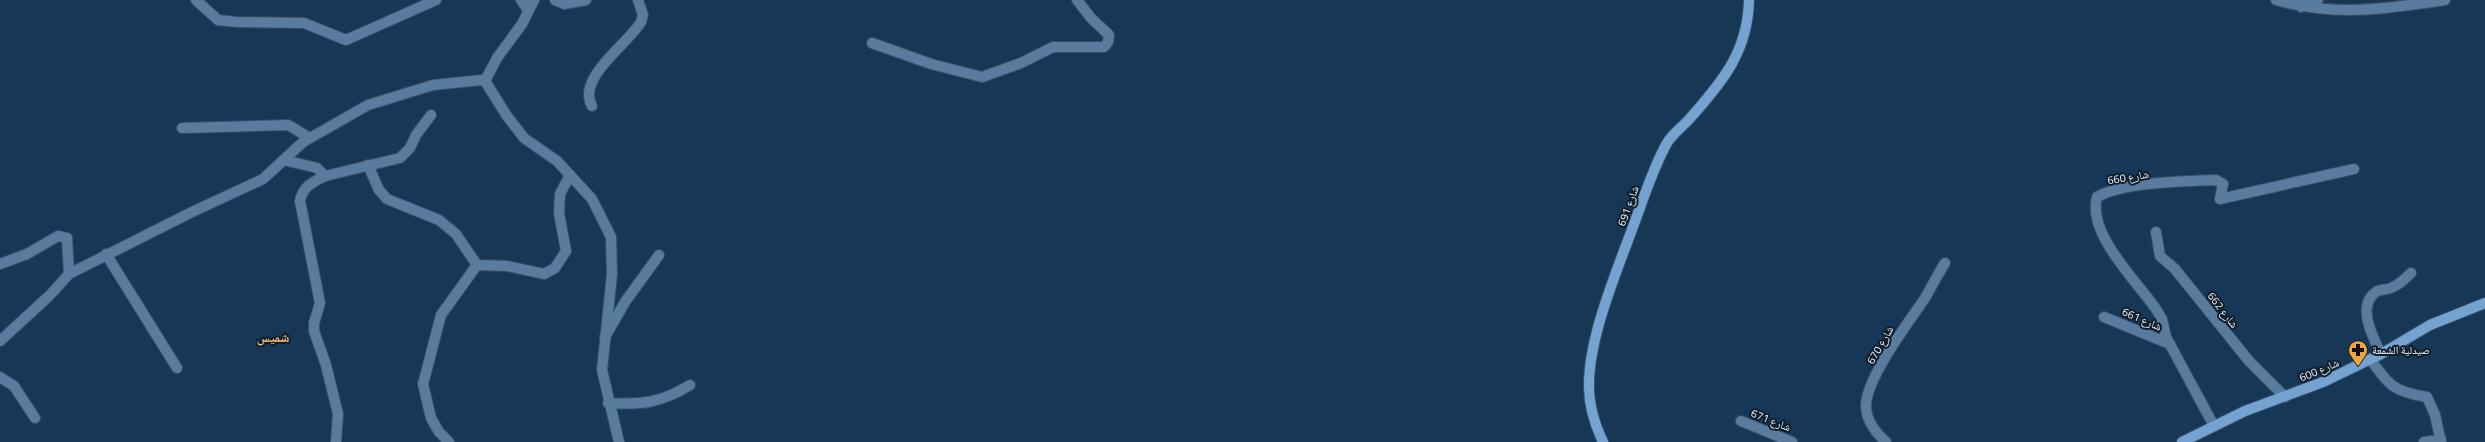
<svg xmlns="http://www.w3.org/2000/svg" width="2485" height="442" font-family="'Titillium Web','Noto Naskh Arabic',sans-serif">
<rect width="100%" height="100%" fill="#173756"/>
<g fill="none" stroke-linecap="round" stroke-linejoin="round">
<g stroke="#395169" stroke-width="12">
<g id="minor">
<polyline points="196,0 218,20 237,22 304,23 346,40 436,0"/>
<polyline points="521,0 528,10"/>
<polyline points="555,0 564,4 586,0"/>
<path d="M2276,0C2335,17 2385,9 2445,0"/>
<polyline points="2301,7 2304,3 2318,0"/>
<polyline points="872,43 931,64 982,77 1021,63 1053,47 1104,47 1108,42 1109,35 1091,18 1077,0"/>
<polyline points="485,81 497,58 522,24 534,0"/>
<path d="M592,106C576,78 628,44 641,22L643,15L638,0"/>
<polyline points="182,128 288,125 310,138"/>
<polyline points="284,160 317,168 325,176 400,158 410,148 416,135 431,115"/>
<polyline points="368,165 379,190 387,199 439,220 456,234 477,265"/>
<path d="M325,176C313,182 303,186 300,201L320,303L314,323V331L326,365L338,414L336,442"/>
<polyline points="2156,232 2160,256 2175,269 2249,361 2285,397"/>
<polyline points="106,254 177,368"/>
<polyline points="0,264 27,254 58,236 67,238 69,274"/>
<polyline points="2104,317 2170,344"/>
<polyline points="605,337 625,302 659,255"/>
<polyline points="0,341 50,295 69,274 192,212 263,179 303,142 368,105 433,85 482,80 485,81 507,116 524,138 557,161 592,199 611,237 612,274 602,370 619,442"/>
<path d="M2381,354C2373,337 2356,306 2376,292C2380,289 2387,290 2391,288C2399,285 2405,279 2411,273"/>
<path d="M2371,360C2389,386 2395,392 2427,397L2435,415L2441,442"/>
<polyline points="0,377 14,386 35,418"/>
<path d="M608,403C641,405 661,403 690,385"/>
<polyline points="1741,421 1792,442"/>
<path d="M2214,426L2166,337L2162,319L2156,309C2136,280 2087,234 2097,197C2122,182 2185,181 2216,180L2223,184L2220,199L2354,169"/>
<polyline points="449,442 439,432 431,418 423,384 441,315 477,265 507,266 544,274 555,268 566,251 559,213 560,194 570,175"/>
<path d="M1886,442C1876,433 1867,422 1866,408C1864,380 1909,322 1925,298C1932,286 1938,274 1945,263"/>
<polyline points="2424,442 2441,440"/>
</g>
</g>
<g stroke="#395169" stroke-width="12">
<g id="major">
<path d="M1603,442C1595,425 1589,406 1589,387C1588,338 1617,271 1634,224C1644,197 1653,168 1667,143C1673,133 1685,125 1692,116C1724,80 1748,50 1749,0"/>
<polyline points="2182,442 2245,411 2323,382 2381,354 2430,325 2485,303"/>
</g>
</g>
<use href="#minor" stroke="#587b9e" stroke-width="10"/>
<use href="#major" stroke="#75a3d1" stroke-width="10"/>
</g>
<defs>
<g id="pharmacy-pin" transform="scale(1)"><path d="M0 17L-7.5 6A9.5 9.5 0 1 1 7.5 6Z" fill="#f1a540" stroke="#101e2c"/><path d="M-2-6h4v4h4v4h-4v4h-4v-4h-4v-4h4Z" fill="#111"/></g>
</defs>
<g fill-rule="evenodd">
<use href="#pharmacy-pin" x="2358" y="350"/>
</g>
<g text-anchor="middle" stroke-width="4" stroke-linejoin="round" paint-order="stroke">
<g font-size="11" fill="#ecf4fc" stroke="#101e2c">
<text transform="translate(2128 177) rotate(-9)" y="4">شارع 660</text>
<text transform="translate(1628 206) rotate(-70)" y="4">شارع 691</text>
<text transform="translate(2223 310) rotate(52)" y="4">شارع 662</text>
<text transform="translate(2142 319) rotate(23)" y="4">شارع 661</text>
<text transform="translate(1880 345) rotate(-60)" y="4">شارع 670</text>
<text transform="translate(2319 370) rotate(-23)" y="4">شارع 600</text>
<text transform="translate(1771 420) rotate(22)" y="4">شارع 671</text>
</g>
<g font-size="11" fill="#ecf4fc" stroke="#101e2c" text-anchor="start">
<text x="2372" y="354">صيدلية الشمعة</text>
</g>
<g font-size="13" font-weight="bold" fill="#f1bb7e" stroke="#101e2c">
<text x="273" y="342">شميس</text>
</g>
</g>
</svg>
